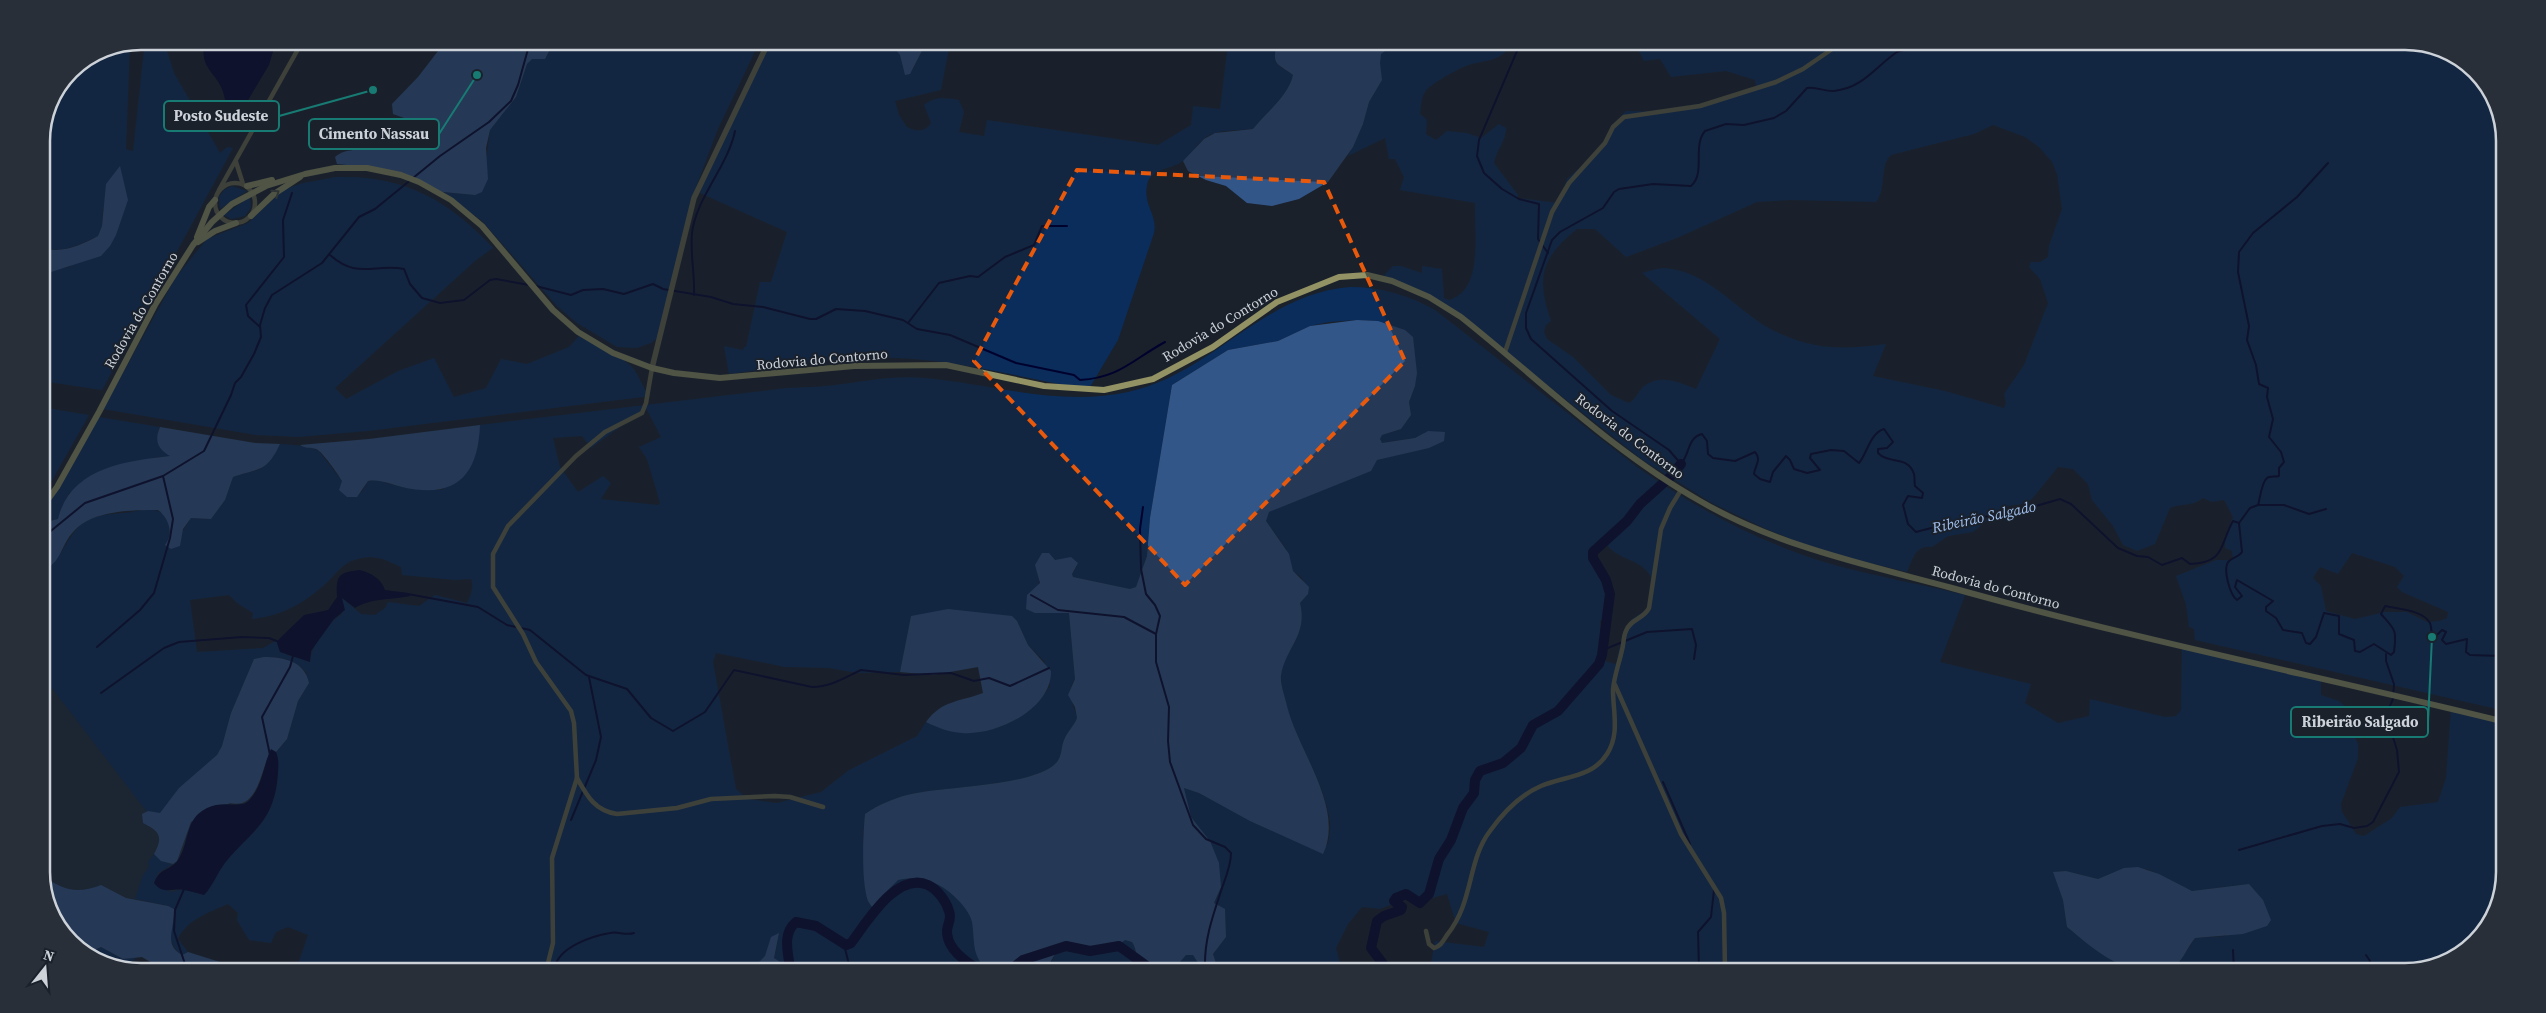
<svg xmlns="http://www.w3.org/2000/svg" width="2546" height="1013" font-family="'Source Serif 4',serif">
<rect width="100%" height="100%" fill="#1a212b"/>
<polygon fill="#202a3a" points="41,668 151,795 306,800 151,931 41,879"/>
<g fill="#0b2d5b" fill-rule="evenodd">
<path d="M145,41H164L174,73L220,153L227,147L233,148L102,390L41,381V272L69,267L116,235L121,219L103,208L102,226L98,236C82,244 59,255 41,247V135L49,103L71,70L103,49L130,43L126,149L133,151Z"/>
<polygon points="554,42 759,43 717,131 695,190 680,250 666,322 659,337 651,343 637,348 617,347 577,323 558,307 482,221 443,192 475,195 486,163 490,130 516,97 527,64 532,59 547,56"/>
<path d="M768,43H890L900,55L904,71L913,69L926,43H950L941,90L895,101L899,115L907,127C916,132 926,132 931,123L924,105C935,96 945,98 959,100L964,112L959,132L984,136L987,120L1158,145L1191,125L1193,106L1220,109L1228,44H1277C1271,66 1277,63 1293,75C1289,95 1266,113 1253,129C1241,130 1226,130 1215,133C1200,137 1194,152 1183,161C1171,170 1150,168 1147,185C1143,206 1158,215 1154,233L1118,340L1090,387L1069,386C1012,375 954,360 896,358C840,356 784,367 729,374L724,346L743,350L744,347H746L760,282H771L787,232L700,193L709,167Z"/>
<path d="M1395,44H1511C1502,61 1487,60 1472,64C1462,66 1430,84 1425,92C1421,98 1421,107 1420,114L1427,120L1426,134L1436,140L1447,131L1467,133L1481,138L1499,124L1506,128C1506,142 1496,150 1494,163L1518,195V198L1559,203L1567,179L1603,147L1612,125L1626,111L1677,112L1756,87L1755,80L1726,71L1671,77L1660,59L1644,61L1638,49L1630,45L2437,47L2484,80L2505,134L2501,710L2195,640L2194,629L2189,627L2186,604L2176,576L2216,560H2233L2232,551L2225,548V538L2233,517L2224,500L2212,502L2203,498C2192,507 2182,503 2170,508L2155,544L2137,551L2123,545L2113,526L2092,500L2088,484L2073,469L2058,467L2032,499L2022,504L2007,506L2000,510L1973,532L1948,536L1932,547C1915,545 1913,559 1907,572L1821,551L1766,529L1712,503L1644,461L1449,308L1383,280L1385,274L1393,266H1401L1422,273V266L1442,269L1444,298L1449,300C1484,290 1474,233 1475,203L1400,190L1404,177L1395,159H1389L1385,138L1348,156L1363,124L1369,102L1382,80L1379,63L1381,54ZM1993,125L2025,137L2039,147L2052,162L2057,174L2062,209L2049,246L2048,257L2040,262H2031L2029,267L2040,279L2048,303L2024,365L2004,394L2006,403L2004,408L1945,391L1873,376L1886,344C1845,349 1820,351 1781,334C1740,317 1713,272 1665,268C1658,268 1649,271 1642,273L1720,339L1696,389C1678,382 1659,373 1642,388C1637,393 1636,399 1629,403L1611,395L1573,357L1547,339L1544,332L1546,325L1551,321C1536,278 1541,258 1577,229H1595L1626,257L1677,238L1757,202L1791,200L1876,202C1887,189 1879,166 1891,155L1974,134ZM2352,553L2395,567L2404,576L2397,587L2402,592L2448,612L2447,618L2439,621L2427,622L2407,612H2385L2355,619L2326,611L2321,586L2313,578L2320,567L2338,574Z"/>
<path d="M336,177C403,175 448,199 493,248L475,261L335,388L346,399L398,371L434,358L454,397L486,388L501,359L527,364L569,347L579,336C595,346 617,353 631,366C640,374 642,390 651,396L368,431L298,437L256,435L103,409L176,277L207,239L248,223L283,190L303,183Z"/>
<polygon points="232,186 247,191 220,209 219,197 224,190"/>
<polygon points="250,197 251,207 245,216 231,219 224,215"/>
<path d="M1350,287C1381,287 1409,295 1435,310L1637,467C1698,510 1766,546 1838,566C1880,577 1923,585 1965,595L1940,662L2031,684L2025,703L2058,723L2089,716L2090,699L2165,717L2176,716L2181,710L2182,646L2321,679V695L2339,701L2347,708L2348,723L2358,744V758L2341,804L2342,812L2356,834L2364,836L2392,818L2400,807L2438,802L2446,778L2451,709L2501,720L2499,904L2465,951L2405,972L2168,971L2179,963L2195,938L2226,936L2254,890L2249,884L2192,891L2147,869L2112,873L2098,879L2066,871L2054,872L2063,900L2067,927C2088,944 2109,962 2135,971L1430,969L1435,941L1484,947L1489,932L1456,923L1447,894L1421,901L1410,897L1380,909L1362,907L1348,924L1336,948L1340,963L1349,969H1218L1213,954L1226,937L1225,910L1214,903L1218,895L1210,841L1191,817L1184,788L1199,793L1267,829L1328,844C1329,837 1331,828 1330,821C1322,771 1286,730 1281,679C1279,653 1309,640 1300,603L1308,594L1302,578L1293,571L1286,549L1266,521L1268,512L1373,465L1377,460L1389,456L1428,431L1415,438L1382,443L1380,439L1382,435L1401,429L1411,415L1409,402L1415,386L1378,321L1357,320L1329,322L1310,326L1278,341L1228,350L1172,385L1150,518L1147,556L1136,588L1130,589L1073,577L1072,574L1077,566L1053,559L1037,573C1042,584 1038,588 1029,593L1035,613H1069L1075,679C1065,694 1074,703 1077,718C1074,726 1067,732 1064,740C1061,747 1062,756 1057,762C1036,787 940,786 907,795C892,799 878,805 865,814L863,836L869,903L878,913L884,900L890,898L887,891C890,888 894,882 898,880C921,867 956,892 968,911C980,930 967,949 986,968H778L780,962L774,959L779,934L765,956L753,968L330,967L298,964L308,935L288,927L276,932L271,943L249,940L237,920L238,913L228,904C210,912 186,920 178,939L188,952L182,955C166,946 171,922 168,906L135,899L143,875L149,867L148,862L154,854L167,863L173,864L158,873L154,883L171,892L183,889L204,895C213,886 217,873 225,863C249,832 271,826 277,783C278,773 279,760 276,752L287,739L298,701L309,683L306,672C292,657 274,655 254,659L231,713L222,746L217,755L160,813L147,812L52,688L41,708V572C66,560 66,527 93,518C105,513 119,514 131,512C142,510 156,507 164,515C172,523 170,535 167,544L171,549L191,518L211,519L225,500L233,477C261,468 265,473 280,444C293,445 307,445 319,451L342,481L361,493L368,481L376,480L402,487L442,490L476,453L480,425L786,388C802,387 819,387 835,385C866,381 894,375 925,378C992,384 1059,407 1128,392C1212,374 1262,294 1350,287ZM646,408L661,437L639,447L647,459L660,503L658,505L601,499L611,483L603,476L578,492L560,467L553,438L582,436L591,448ZM1604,539L1607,541V545C1618,560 1642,559 1651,577L1647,609L1631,620L1623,632L1616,664L1607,662L1602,657L1600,621L1605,617C1609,605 1606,589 1601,578C1598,569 1590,564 1589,553L1599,540ZM370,557L383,559L401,567L402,575L455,580L471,579C474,588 471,595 467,603L435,595L419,606L388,602L385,608L375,615L361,614L342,598V614C328,622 311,646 310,661L287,655L277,643L279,639L263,648L197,652L190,600L229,595L237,603L253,613L252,619C280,616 301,605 322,587C341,571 342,559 370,557ZM911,616L1017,621L1028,645L1044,661L1050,686C1022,730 971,743 926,722L917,736L849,770L821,792L777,803L748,799L736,789L713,662L716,653L785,667L829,668L857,673L900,672Z"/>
<polygon points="41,407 89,415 41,500"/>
<polygon points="99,417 160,427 158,431 171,456 153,458 69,493 58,519 41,523 41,518"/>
<path d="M1125,940L1132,942C1138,951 1135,959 1139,969H1048L1056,953L1067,946L1084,944L1099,949Z"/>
<polygon points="101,947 123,959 136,957 130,966 109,966 89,952"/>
<polygon points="1186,955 1193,955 1202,969 1174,969"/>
</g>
<g fill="#335689">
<path d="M445,42H554L545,59H532L527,64L516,97L490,130L486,148L488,179L482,192L475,195L443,192L367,167L337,164L335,157C341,152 346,151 353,150C359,148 364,142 369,139C386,129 391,139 404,118L393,114L392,104L418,77Z"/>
<polygon points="890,43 926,43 910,74 905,75 900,55"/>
<path d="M1277,44H1395L1381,54L1380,63L1382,80L1369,102L1363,124L1353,147L1328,182L1299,199L1272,206L1247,203L1226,186L1206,180L1188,171L1183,161L1204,139L1215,133L1253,129C1266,113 1289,95 1293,75C1278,63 1271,66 1277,44Z"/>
<path d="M120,166L128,200L116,235L110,246L101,256L51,272H41V247C59,255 82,245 98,236L102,226L106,184Z"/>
<path d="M1357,320L1378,321L1405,330L1413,337L1417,373L1415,386L1409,402L1411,415L1401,429L1382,435L1380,439L1382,443L1415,438L1428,431L1445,432L1444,441L1429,448L1377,460L1371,471L1269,512L1266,521L1289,554L1293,571L1309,587L1308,594L1300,603C1308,635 1286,647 1281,675C1280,684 1285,697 1287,706C1298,751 1345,808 1323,854L1250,821L1199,793L1184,788L1191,817L1210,841L1219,863L1221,887L1214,903L1225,909L1226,937L1213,954L1218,969H1202L1193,955H1186L1174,969H1139C1135,959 1138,951 1132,942L1125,940L1112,950C1086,948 1059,933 1048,969L986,968C971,955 975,939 972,922C970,914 965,908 960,902C942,883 924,875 898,880L887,891L891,898L884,900L877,913C874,909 870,905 868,901C861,881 863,834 865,814C878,805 892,799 907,795C940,786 1036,787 1057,762C1062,756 1061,747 1064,740C1067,732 1074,726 1077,718L1075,707L1068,695L1075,679L1069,613H1035L1026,609L1027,595L1040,583L1035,565L1042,553H1049L1055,560L1071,557L1078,563L1072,574L1073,577L1130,589L1136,587L1147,556L1150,518L1172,385L1228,350L1278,341L1310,326Z"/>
<path d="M480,425C478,477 455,499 402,487C390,484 380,479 368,481L357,497H347L339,490L342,481C338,474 322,451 316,449C310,447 306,449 300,445L369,439Z"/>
<path d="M160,427L255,443L280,444C267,472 260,468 233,477L225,500L211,519L191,518L183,529L180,546L171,549L165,545C174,534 169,518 158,510C132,510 93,510 74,531C60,545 63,562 41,572V523L58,519C70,468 125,461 170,456C158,449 154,441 160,427Z"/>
<path d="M948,609L1012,616L1017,621L1028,645L1051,671C1052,709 996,736 962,733C949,732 938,728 926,722C942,700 959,702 983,693L978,667L933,675L900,672L911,616Z"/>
<path d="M264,657C283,657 305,661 309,683L298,701L287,739L276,752L271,750C261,768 259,810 230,803L191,822L177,861L173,864L161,861L154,854C164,836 159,831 143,823L142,814L148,811L160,813L179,788L217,755L222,746L231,713L254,659Z"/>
<path d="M2138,867L2159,874L2192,891L2249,884L2263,900L2271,920L2267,926L2243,934L2195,938C2187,948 2182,962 2172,969C2167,973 2159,971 2153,971C2117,971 2094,949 2067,927L2063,900L2053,872L2066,871L2098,879L2124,868Z"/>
<path d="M41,874C63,891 77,894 101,885L126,898L168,906L174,909C176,926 162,944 182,955L188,952L223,963L246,967L157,966L142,957L123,959L101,947L89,952L62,933Z"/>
<polygon points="779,933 774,958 780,962 778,968 753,968 765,956 771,937"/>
</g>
<g fill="#00022e">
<path d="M205,41L276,42L269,65L247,102L245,116L237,120L227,112C226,106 225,98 223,92C217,72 198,69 205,41Z"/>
<path d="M360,570C371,573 381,578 385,590L409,593L410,596C392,600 371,598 355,608L342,598L345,610L334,619L311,651L310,662L280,652L277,643L279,639L304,615L328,610L337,597C336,577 337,572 360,570Z"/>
<path d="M271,749L276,752C280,761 278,772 277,783C271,825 250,832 225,863C217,873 213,886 204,895C197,893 190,891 184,890C173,888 163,895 154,883C160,867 170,871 178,860C190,842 184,819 207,808C221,800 240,808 247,802C262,790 263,766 271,749Z"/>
</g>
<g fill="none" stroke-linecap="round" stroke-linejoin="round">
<g stroke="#00022e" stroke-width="2">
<polyline points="1520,44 1479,140 1477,156 1484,173 1502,189 1519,199 1539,204 1538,239 1548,253"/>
<path d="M1943,45C1928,52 1912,46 1897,52C1875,67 1863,88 1834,91C1825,92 1816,86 1807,88L1786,111L1774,118L1744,125L1726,124L1705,131C1692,146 1706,173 1691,186L1653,184L1619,189L1614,192L1603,208L1560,232L1552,240L1526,313V328L1531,339L1612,411L1669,450L1681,464C1690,454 1687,438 1702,434L1707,441L1708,454L1713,458L1735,461L1755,452C1762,460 1755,465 1754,474L1760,479L1770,482L1773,472L1786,456L1790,460L1794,469L1807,473L1820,470L1810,458L1811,454L1831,450L1844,451L1859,463C1867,454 1870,433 1884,429L1893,442L1887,448L1878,449V453C1889,465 1908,455 1914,474C1915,478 1914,481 1915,486L1923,493L1922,498L1908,496L1903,505L1908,524L1916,532L1958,521L2015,512L2060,499L2071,504L2118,548L2137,556L2148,557L2162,565L2182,558L2190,564C2226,562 2219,546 2233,521L2239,523"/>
<path d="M330,255C358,280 375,263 404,269L410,284L422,298L440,303L464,300L490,280L496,279L529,285"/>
<path d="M536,286L571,295L583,290L603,289L624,294L653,284L663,289L711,297L733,304L763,307L810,319H816L836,309L865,311L903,320L917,329L950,335L1016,363L1074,375L1080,380C1119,378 1132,360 1165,342"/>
<path d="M694,295C695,275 690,253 692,233C696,198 728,166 735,131"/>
<polyline points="908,323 939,283 970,276 978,277 1005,257 1034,245 1042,226 1067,226"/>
<polyline points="260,327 248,316 246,305 284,257 283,220 292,193"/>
<path d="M2258,505C2260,500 2261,483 2267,478C2269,476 2276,477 2279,476V468L2284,462L2281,452L2269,437L2273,419L2267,397L2268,388L2259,384L2256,365L2247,340L2249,326L2238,272L2239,252L2253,233L2297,197L2328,163"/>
<path d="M1143,507L1140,529L1141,569L1146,594L1155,605L1160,616L1156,634V662L1169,707L1168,741L1170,762L1193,825L1206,839L1225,847L1231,853C1231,866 1225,879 1221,891C1212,918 1204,941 1205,969"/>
<path d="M2239,523L2242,552C2239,557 2233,557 2229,561C2222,568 2230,595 2237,600L2242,596L2235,587L2237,580L2273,601L2266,607V611L2276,618L2283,630L2302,633L2306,643L2310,644L2316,637L2324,613L2339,616V634L2354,640L2355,651L2360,652L2374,644L2391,655L2394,652C2397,629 2395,630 2381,614L2385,606C2398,609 2423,610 2430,623C2432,628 2431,634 2433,639L2442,630L2446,632L2442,640L2446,644L2467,639L2466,652L2470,655L2501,656"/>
<polyline points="2239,523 2250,508 2258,505 2284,505 2309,514 2326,509"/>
<polyline points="41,539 85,503 163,476 204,451 231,395 235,383 241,377 254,354 261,337 260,325 265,308 272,295 322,263 359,217 375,209 440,156 489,122 511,101 518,85 530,42"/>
<path d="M408,594L478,607L507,625L530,630L586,675L627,689L651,718L673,731L705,712L734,670L812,687C831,687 846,677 861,670L904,675L951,673L974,681L989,678L1010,686L1049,668"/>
<polyline points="1031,595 1058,610 1124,617 1156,634"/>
<polyline points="97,647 140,610 154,593 170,538 173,519 163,476"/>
<polyline points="1603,650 1647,632 1692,629 1696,645 1694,659"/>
<polyline points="41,692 45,691"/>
<polyline points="101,693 164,648 179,642 242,637 269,638 279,642"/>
<polyline points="270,755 262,717 290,667 293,656"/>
<polyline points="1663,782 1690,844"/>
<polyline points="571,820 596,760 601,737 589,677"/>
<polyline points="2239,850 2322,826 2340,824 2354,828 2367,826 2373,822 2399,772 2397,750 2386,715 2393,699 2394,684 2386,661 2386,654"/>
<polyline points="184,889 175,910 174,931 186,967"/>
<polyline points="844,945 850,968"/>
<polyline points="2233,950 2234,971"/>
<polyline points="2366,955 2370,961 2367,972"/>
<path d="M555,967C559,947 592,936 610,933C618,931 625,936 634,933"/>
<polyline points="1699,970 1698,932 1711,917 1714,890"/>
</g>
<g stroke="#00022e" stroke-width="10">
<path d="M790,968C788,952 782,934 796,922L816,926L846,945L851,943C867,922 897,871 928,885C938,890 946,901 949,911C952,918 948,923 947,930C946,947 963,960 976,968"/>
<polyline points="1013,968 1023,960 1066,946 1090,951 1119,946 1151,969"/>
<polyline points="1387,969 1371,948 1377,921 1384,916 1401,910 1402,907 1394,901 1396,898 1406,894 1420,903 1429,894 1439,859 1451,840 1463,808 1474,793 1475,780 1480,771 1503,763 1521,748 1533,725 1558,711 1599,664 1602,655 1610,594 1606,580 1593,558 1593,552 1627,521 1640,504 1670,477 1681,464"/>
</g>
<g stroke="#69694d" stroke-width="4.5">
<polyline points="236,162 243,184"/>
<circle cx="235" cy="203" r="20"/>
<polyline points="219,190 302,42"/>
<polyline points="1505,352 1552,212 1569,183 1605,143 1613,127 1624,117 1700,106 1776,82 1803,69 1838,45"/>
<polyline points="1615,685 1681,834 1721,898 1724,913 1725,970"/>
<path d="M577,778C587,796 595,811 617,814L677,808L711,799L775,796L790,797L823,807"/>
<path d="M1426,931L1429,944L1434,948C1441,946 1443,941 1447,935C1474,902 1467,861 1490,831C1503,813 1520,795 1541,786C1564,776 1592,778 1607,754C1620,734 1613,712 1613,690C1614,676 1619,664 1622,650C1624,644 1623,637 1626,631C1630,619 1644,619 1649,608L1661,529L1670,508L1681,490"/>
<polyline points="547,967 553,943 552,858 577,778 574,723 571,711 536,662 523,634 493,587 493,554 508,526 576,456 605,432 642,413 646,403 652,368"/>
</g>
<polyline stroke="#69694d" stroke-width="5.5" points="652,368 694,198 768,43"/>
<g stroke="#929264" stroke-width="6">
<polyline points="247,186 272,180"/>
<polyline points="251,216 274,194 300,177"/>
<polyline points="197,237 209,207 215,200"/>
<polyline points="198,242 215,231 236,223"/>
<path d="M41,509L57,487L99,412L155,305L193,245L212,222L232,204L266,186L305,174L335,168H367L401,175L419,182L451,200L482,226L553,310L578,332L613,353L652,368L674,373L720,378L854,366L946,365L1044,386L1104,390L1153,379L1213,347L1277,302L1339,277L1367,275L1392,281L1429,297L1461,317C1539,379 1613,452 1700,501C1777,546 1867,565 1952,588C2134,639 2318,676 2501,721"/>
</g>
</g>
<defs><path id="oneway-chevron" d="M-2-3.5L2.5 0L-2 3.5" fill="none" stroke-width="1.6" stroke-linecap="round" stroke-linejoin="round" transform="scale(1.25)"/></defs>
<use stroke="#4a4e42" href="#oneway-chevron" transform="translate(276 193) rotate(-35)"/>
<path d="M0 0H2546V1013H0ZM1077,170L1324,182L1405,361L1185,585L974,361Z" fill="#1a212b" fill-opacity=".55" fill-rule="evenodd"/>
<path fill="none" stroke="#e8590c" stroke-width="4" stroke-dasharray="10 6" stroke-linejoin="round" d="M1077,170L1324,182L1405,361L1185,585L974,361Z"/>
<g text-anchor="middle" stroke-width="4" stroke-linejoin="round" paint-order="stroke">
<g font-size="14" fill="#cdd2d9" stroke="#1a212b">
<text transform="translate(141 310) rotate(-60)" y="5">Rodovia do Contorno</text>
<text transform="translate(1220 324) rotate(-31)" y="5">Rodovia do Contorno</text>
<text transform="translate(822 359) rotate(-5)" y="5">Rodovia do Contorno</text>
<text transform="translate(1630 436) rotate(37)" y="5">Rodovia do Contorno</text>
<text transform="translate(1996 587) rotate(15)" y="5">Rodovia do Contorno</text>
</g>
<g font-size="15" font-style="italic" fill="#a4c3f1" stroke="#1a212b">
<text transform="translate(1984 517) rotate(-12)" y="5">Ribeirão Salgado</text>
</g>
</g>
<path d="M0 0H2546V1013H0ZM141 50H2405A91 91 0 0 1 2496 141V872A91 91 0 0 1 2405 963H141A91 91 0 0 1 50 872V141A91 91 0 0 1 141 50Z" fill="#282f39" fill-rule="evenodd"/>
<path fill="none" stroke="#cdd2d9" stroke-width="2.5" d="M141 50H2405A91 91 0 0 1 2496 141V872A91 91 0 0 1 2405 963H141A91 91 0 0 1 50 872V141A91 91 0 0 1 141 50Z"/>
<path fill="none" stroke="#187b73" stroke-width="2" d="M373 90L279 116M477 75L439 134M2432 637L2428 722"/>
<g fill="#187b73" stroke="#1a212b" stroke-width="2">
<circle cx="373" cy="90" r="5"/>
<circle cx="477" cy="75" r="5"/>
<circle cx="2432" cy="637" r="5"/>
</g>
<g fill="#1a212b" stroke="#187b73" stroke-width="2">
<rect x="164" y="101" width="115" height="30" rx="5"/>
<rect x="309" y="119" width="130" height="30" rx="5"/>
<rect x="2291" y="707" width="137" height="30" rx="5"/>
</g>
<g font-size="15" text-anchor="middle" font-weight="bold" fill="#cdd2d9">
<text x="221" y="121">Posto Sudeste</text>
<text x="374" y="139">Cimento Nassau</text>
<text x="2360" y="727">Ribeirão Salgado</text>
</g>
<g transform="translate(45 968) rotate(17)" stroke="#1a212b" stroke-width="4" paint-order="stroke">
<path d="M0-4L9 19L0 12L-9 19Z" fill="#cdd2d9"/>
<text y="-8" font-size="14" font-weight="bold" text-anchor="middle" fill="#cdd2d9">N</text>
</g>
</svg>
